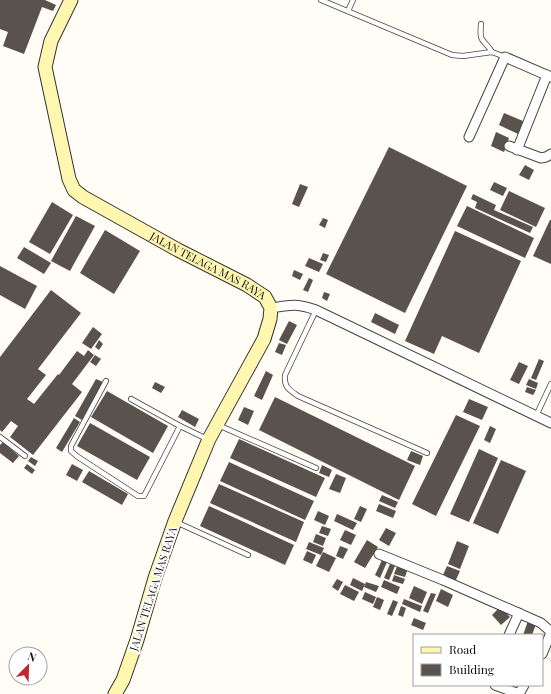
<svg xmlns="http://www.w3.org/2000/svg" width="551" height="694" font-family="'Playfair Display',serif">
<rect width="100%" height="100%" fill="#fffdf5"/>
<g fill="#5a524d">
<polygon points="0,0 45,0 56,5 53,11 42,7 24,54 3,46 8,32 0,29"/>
<polygon points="504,113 523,121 518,134 499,125"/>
<polygon points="496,132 509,138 504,152 491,146"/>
<polygon points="389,147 467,186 405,313 326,274"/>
<polygon points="525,165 534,170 529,180 519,175"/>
<polygon points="494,182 507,188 503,196 490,190"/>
<polygon points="300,184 308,187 299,207 292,204"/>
<polygon points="509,191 545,208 536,227 500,210"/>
<polygon points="473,194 496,205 494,210 533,227 530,233 475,208 477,202 471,199"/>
<polygon points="52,202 73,215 50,254 29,242"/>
<polygon points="467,206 534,238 525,258 457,226"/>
<polygon points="76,216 95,226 70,271 51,261"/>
<polygon points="323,218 328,220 325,228 319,225"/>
<polygon points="550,220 551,220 551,264 533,256"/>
<polygon points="105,230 140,251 114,294 80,273"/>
<polygon points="455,231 521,261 479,353 442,336 434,354 405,341"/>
<polygon points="24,247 51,263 44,274 17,258"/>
<polygon points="323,253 329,255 326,262 320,260"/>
<polygon points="309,258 323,264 319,272 305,266"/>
<polygon points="0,266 37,286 25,309 0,295"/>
<polygon points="294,270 303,274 300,280 292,276"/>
<polygon points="309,278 313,280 308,292 303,290"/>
<polygon points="51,290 81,313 38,369 46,375 27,399 34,404 58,374 59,375 77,351 84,356 88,350 94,355 72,384 82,392 33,455 10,437 18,426 11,421 2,432 0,430 0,357"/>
<polygon points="324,292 330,294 327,301 322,298"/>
<polygon points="375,313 399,325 395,334 371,322"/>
<polygon points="289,321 297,325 287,344 279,340"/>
<polygon points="93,327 102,334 91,349 82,343"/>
<polygon points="99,340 103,344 99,350 95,347"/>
<polygon points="279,343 286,345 282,355 275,352"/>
<polygon points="95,355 101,359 96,366 90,362"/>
<polygon points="539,359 544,361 536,380 531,378"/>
<polygon points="519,362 528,366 519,384 510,380"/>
<polygon points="266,371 273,375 262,400 254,396"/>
<polygon points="96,379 103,382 82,420 75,416"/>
<polygon points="529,379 538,383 536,389 526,385"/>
<polygon points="155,382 165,387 161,393 152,388"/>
<polygon points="527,387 536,390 533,395 525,392"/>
<polygon points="107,391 168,426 153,453 91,417"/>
<polygon points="275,397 415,466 399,500 259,430"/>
<polygon points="469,399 488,407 482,420 463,412"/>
<polygon points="244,407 254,411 248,425 238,420"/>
<polygon points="182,410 199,419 195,427 178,417"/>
<polygon points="456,415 480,426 436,516 412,504"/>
<polygon points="74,418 80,422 62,452 56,448"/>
<polygon points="90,423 150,457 137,480 77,446"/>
<polygon points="490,426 496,429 490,443 484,440"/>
<polygon points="239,439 325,478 316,497 230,458"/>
<polygon points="3,442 19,456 13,463 0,453 0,445"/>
<polygon points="479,449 498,458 469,522 450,514"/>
<polygon points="411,451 423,456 420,465 407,460"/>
<polygon points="31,457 38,461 35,466 28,461"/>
<polygon points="501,460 526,471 498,534 473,523"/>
<polygon points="229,462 314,501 305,520 220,481"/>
<polygon points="27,464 35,470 32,474 24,468"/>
<polygon points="72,464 83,470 77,481 66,475"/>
<polygon points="322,465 332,470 329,477 319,473"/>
<polygon points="89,471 128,494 122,505 82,482"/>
<polygon points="336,474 346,478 340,493 329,489"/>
<polygon points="219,484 304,522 296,542 210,503"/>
<polygon points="382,495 398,502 395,508 379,501"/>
<polygon points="379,504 396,511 393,518 376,511"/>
<polygon points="209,506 294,545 285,565 200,526"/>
<polygon points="360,506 367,509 361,522 354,519"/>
<polygon points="318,511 329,516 325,525 314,520"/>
<polygon points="337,514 357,523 353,530 334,521"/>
<polygon points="322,526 331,529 328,536 319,533"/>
<polygon points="386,528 396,533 389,546 379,540"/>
<polygon points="345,530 356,535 351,545 340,540"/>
<polygon points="316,534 326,538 323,546 313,542"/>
<polygon points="367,540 378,547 365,568 354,562"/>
<polygon points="457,541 469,546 460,569 448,564"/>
<polygon points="309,542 324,548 321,555 306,549"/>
<polygon points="340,546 348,549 343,559 336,556"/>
<polygon points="307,551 316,555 312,564 303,560"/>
<polygon points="323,552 336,558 329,572 316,566"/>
<polygon points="382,560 387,562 380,578 375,575"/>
<polygon points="390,564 395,566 389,580 384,578"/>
<polygon points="398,564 408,568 405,577 394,574"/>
<polygon points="447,566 460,571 455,582 442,577"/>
<polygon points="394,575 405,579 403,584 392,581"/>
<polygon points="353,578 365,584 362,591 350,585"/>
<polygon points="337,579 343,582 338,591 332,587"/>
<polygon points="384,580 400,587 397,594 381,587"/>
<polygon points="366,582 379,586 376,592 364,587"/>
<polygon points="345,585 359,592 354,601 340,594"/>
<polygon points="414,586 427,592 422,604 409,598"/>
<polygon points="441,589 453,595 448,607 436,601"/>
<polygon points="365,592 376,597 373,604 362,599"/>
<polygon points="431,593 436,594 428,613 423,611"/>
<polygon points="377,597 384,600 380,610 373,607"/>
<polygon points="404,599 422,606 420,612 402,604"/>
<polygon points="393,600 398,602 392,616 387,614"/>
<polygon points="401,606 406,608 403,617 398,615"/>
<polygon points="500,607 510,617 501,625 492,615"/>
<polygon points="414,618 426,623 423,630 411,625"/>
<polygon points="528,621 536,624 532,635 523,635"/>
</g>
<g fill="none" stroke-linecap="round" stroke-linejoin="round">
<g stroke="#444" stroke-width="6">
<g id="lane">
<polyline points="321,0 452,55 463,56 492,52 505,57"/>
<polyline points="348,11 353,0"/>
<path d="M481,24C479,45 484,38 492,52"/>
<path d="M316,310L285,375C284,387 288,389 298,396L427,453"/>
<polyline points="106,381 71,446 71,451 78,457 138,496 144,496 180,426"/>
<polyline points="131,399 180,426 207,439"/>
<polyline points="536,416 551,384"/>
<polyline points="218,425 316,468"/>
<polyline points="0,437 25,456"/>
<polyline points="176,522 248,555"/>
</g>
</g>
<g stroke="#444" stroke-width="11">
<g id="street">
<polyline points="469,137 505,57 551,77"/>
<polyline points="509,146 541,158 546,157 551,154"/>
<polyline points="517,150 547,75"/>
<path d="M271,308C291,305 296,303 316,310L551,423"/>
<polyline points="379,554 443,580 541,623 550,631 550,635 542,654"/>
<polyline points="509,635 519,613"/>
<polyline points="495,685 519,694"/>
<polyline points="519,694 524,685"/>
</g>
</g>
<g stroke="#333" stroke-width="15">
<g id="secondary">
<path id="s1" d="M71,0L51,41L45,67L69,179L74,190L83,197L178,250L247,285L265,297L271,308L270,319L264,339L209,439L175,521L155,578L137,640L123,680L115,694"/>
</g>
</g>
<use href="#lane" stroke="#fff" stroke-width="4.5"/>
<use href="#street" stroke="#fff" stroke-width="9"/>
<use href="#secondary" stroke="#fff6b0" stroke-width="13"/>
</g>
<g text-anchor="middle" stroke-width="4" stroke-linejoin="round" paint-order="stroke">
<g font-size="11" fill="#111" stroke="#fff">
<text dy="4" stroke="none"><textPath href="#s1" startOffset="353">JALAN TELAGA MAS RAYA</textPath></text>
<text transform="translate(153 589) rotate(-72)" y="4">JALAN TELAGA MAS RAYA</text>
</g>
</g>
<rect x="413" y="634" width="130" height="52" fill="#ffffff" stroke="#a0a0a0"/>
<rect x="421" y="647" width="20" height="6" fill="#fff6b0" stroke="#a0a0a0"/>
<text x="449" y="654" font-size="12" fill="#111111">Road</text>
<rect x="421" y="664" width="20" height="12" fill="#5a524d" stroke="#a0a0a0"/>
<text x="449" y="674" font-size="12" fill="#111111">Building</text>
<g transform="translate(28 666) rotate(23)"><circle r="19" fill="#ffffff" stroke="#a0a0a0"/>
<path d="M0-3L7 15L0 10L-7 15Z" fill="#c4262e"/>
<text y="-6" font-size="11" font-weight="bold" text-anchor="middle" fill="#111111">N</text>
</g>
</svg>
